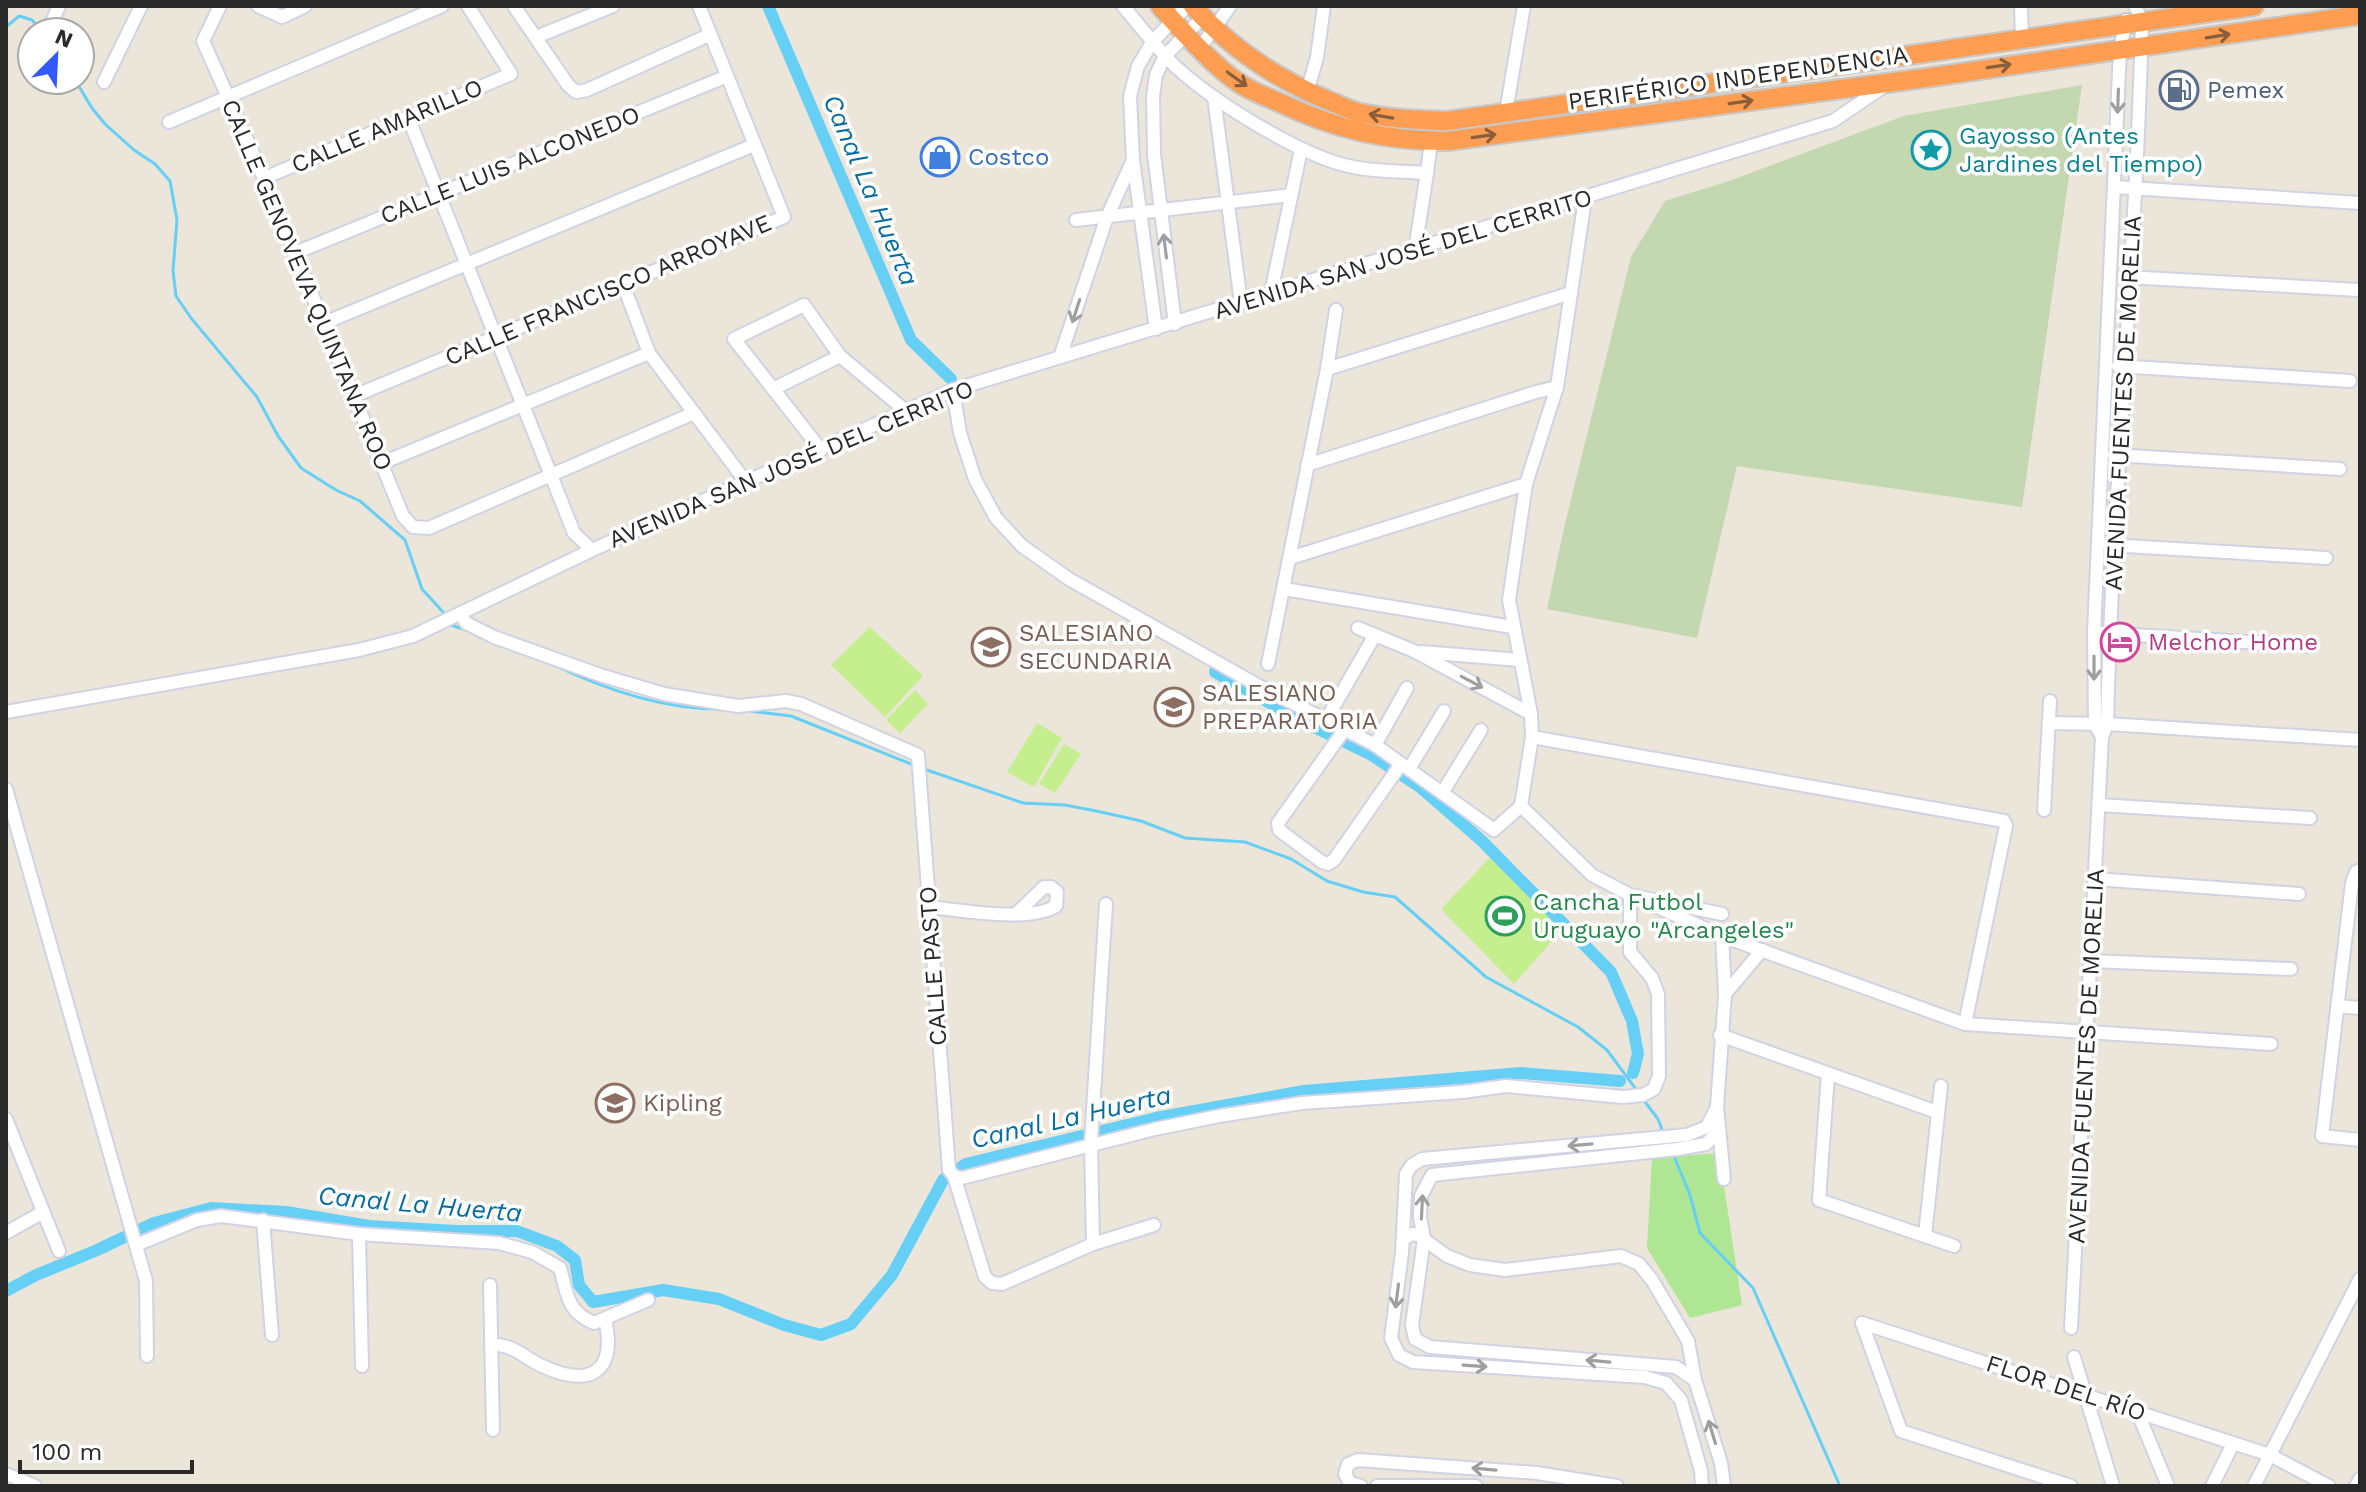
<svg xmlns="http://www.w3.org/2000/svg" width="2366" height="1492" font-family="'Work Sans',sans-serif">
<rect width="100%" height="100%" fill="#ece5da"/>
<polygon fill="#afe693" points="1719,1153 1742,1305 1690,1318 1647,1248 1652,1158"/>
<polygon fill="#c3d7b0" points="2082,85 2022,507 1737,466 1697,638 1547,609 1564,528 1631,257 1665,201 1726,182 1904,116"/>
<g fill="#c5ee8e">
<polygon points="870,627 923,676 885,717 831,665"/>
<polygon points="915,690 928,704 900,733 886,720"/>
<polygon points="1037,723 1062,738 1034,787 1007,772"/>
<polygon points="1064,744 1081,754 1055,793 1039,784"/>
<polygon points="1496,851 1568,923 1514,984 1441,909"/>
</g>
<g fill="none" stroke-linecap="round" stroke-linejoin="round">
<g stroke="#66cff5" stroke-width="3">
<polyline points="6,27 19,16 32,20 43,32"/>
<polyline points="75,80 92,108 105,124 134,150 155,164 170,181 177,220 173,271 176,296 191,318 257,397 278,436 301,468 336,490 360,501 405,540 422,589 443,612"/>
<polyline points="451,625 469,631"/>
<path d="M550,663C603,689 663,710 723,709"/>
<polyline points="750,711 791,716 916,766"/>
<polyline points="924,769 1023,803 1065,805 1101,812 1141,821 1185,838 1245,842 1291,859 1327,881 1363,892 1395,897 1486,977 1578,1027 1607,1050 1638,1092"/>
<polyline points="1642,1098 1658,1119 1663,1132"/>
<polyline points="1673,1154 1690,1195 1700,1233 1753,1288 1840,1486"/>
</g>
<g stroke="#66cff5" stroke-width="12">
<polyline points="768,6 911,340 951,379"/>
<polyline points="1215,672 1302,721 1370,754 1420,787 1482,841 1611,972 1632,1021 1638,1054 1633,1073"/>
<polyline points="6,1291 36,1275 95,1251 154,1223 211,1208 286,1212 369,1226 456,1231 517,1231 557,1246 575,1260 579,1285 593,1302 663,1290 719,1299 784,1325 821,1335 851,1324 892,1275 943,1180 966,1164 1156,1118 1304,1091 1521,1073 1620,1081"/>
</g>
<g stroke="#cfd3e3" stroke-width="16">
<g id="minor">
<polyline points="220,6 203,41 264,178 403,516 413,527 429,528 694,413"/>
<polyline points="258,6 282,17 305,6"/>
<polyline points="514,6 568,85 576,92 587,90 709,35"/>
<path d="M1123,6C1140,26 1157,49 1176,67C1214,102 1302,157 1353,167C1377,172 1403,171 1427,173L1431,141"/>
<polyline points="2021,6 2022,39"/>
<polyline points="51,24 59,6"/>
<polyline points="536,37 613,6"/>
<polyline points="1200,48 1230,6"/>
<polyline points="104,82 141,6"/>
<polyline points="1307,92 1317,57 1324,6"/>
<polyline points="1214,97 1241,303"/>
<polyline points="1506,112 1524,6"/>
<polyline points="408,117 574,533 592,550"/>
<polyline points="169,122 442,6"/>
<polyline points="264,178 511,74 468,6"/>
<polyline points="2114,187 2360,203"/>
<polyline points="1076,220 1291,195"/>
<polyline points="1415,250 1427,173"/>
<polyline points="295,253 725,77"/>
<polyline points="2126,277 2359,290"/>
<polyline points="623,284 649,353 746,482"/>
<polyline points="1271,293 1301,149"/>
<polyline points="324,323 754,145"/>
<polyline points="1175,324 1154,154 1153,96 1156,75 1165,56 1203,17"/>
<polyline points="1156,329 1133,160 1130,96 1138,66 1153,41 1187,6"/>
<polyline points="1060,357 1107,217 1133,160"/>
<polyline points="2118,366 2350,381"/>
<polyline points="1327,369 1571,293"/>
<polyline points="773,389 840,356"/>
<polyline points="953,390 960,433 975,479 996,518 1022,546 1069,579 1259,686 1375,745 1494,830 1521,806"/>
<polyline points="354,396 784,217 699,6"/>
<polyline points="821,450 734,339 804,305 840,356 906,411"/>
<polyline points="2114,455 2340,469"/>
<polyline points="382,463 649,353"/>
<polyline points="1307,465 1536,392 1557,387"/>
<polyline points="2109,545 2326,558"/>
<polyline points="1290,558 1526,484"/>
<polyline points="1284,589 1512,627"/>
<polyline points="460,613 466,623 494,637 600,675 664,694 738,706 786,701 801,704 918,755 949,1170 954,1176 985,1277 992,1283 1002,1284 1093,1244 1154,1225"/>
<polyline points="1358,628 1414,651 1531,714"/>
<polyline points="2101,633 2310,646"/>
<polyline points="1422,652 1519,660"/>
<polyline points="1268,664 1327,369 1336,310"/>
<polyline points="6,712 359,650 413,636 592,550 953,390 1833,121 1883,87"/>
<polyline points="1326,720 1375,635"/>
<polyline points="2049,723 2107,724 2360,740"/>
<polyline points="1345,729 1278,823 1279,830 1322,862 1328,864 1334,860 1401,764"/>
<polyline points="1532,737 2004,821 2006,826 1965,1024"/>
<polyline points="2102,737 2095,724 2094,632 2120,49 2126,20"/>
<polyline points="1375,745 1407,688"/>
<polyline points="1409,769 1444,711"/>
<polyline points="6,789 146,1281 147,1356"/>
<polyline points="1442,793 1481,730"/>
<polyline points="2099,805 2310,818"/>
<polyline points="1521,806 1592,875 1636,898"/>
<polyline points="1521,806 1532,737 1531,714 1509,600 1526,484 1557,387 1585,199"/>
<polyline points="2044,810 2050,701"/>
<polyline points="2360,870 2356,872 2352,883 2322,1136 2360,1140"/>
<polyline points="2095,879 2299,894"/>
<polyline points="1653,905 1722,936 1965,1024 2271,1044"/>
<path d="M929,907C961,910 1029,923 1056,906L1057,892L1051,887H1044L1016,914"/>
<polyline points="1722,936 1725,994 1717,1107 1724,1179"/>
<polyline points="2091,961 2291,969"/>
<polyline points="1725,994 1762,950"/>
<polyline points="2337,1006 2360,1008"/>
<polyline points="1720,1035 1937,1112"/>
<polyline points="1828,1074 1819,1200 1954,1246"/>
<polyline points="6,1119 59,1251"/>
<polyline points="954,1176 962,1178 1155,1129 1219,1116 1302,1103 1462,1092 1506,1086 1623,1097 1643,1095 1654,1089 1659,1076 1658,994 1652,978 1630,952 1630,895 1722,914"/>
<polyline points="263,1220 272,1335"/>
<polyline points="6,1233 43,1212"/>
<polyline points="359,1234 362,1366"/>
<polyline points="1925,1235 1941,1086"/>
<polyline points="1403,1239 1412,1234 1418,1235 1447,1256 1470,1265 1505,1270 1621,1256 1639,1264 1652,1280 1688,1341 1695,1380 1721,1463 1724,1486"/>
<polyline points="1093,1244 1091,1142 1106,904"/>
<path d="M136,1245L197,1220L221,1216L359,1234L499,1243L532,1252L560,1268C567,1294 567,1312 594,1323L648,1300"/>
<polyline points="490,1285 493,1430"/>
<polyline points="1862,1323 2270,1455 2329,1486"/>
<polyline points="1862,1323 1901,1431 2071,1486"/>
<path d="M2071,1328L2102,737L2107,724C2113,490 2136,256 2142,21L2135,6"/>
<path d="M491,1344C517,1346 521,1356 542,1366C590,1388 617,1373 605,1319"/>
<polyline points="2074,1357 2113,1486"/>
<polyline points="1695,1380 1676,1367 1430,1347 1415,1339 1412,1325 1424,1239 1420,1217 1421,1196 1432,1175 1678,1149 1706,1144 1718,1131"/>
<polyline points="1666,1383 1645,1377 1413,1362 1399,1355 1391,1338 1402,1253 1406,1174 1412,1165 1422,1159 1687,1135 1707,1127 1717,1107"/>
<polyline points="1666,1383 1681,1400 1701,1471 1702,1486"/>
<polyline points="2137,1411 2168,1486"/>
<polyline points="6,1474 35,1486"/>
<polyline points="1361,1486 1350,1483 1345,1474 1348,1464 1358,1460 1537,1473 1617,1486"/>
<polyline points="1377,1486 1476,1486"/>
<polyline points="2212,1486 2233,1444"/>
<polyline points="2254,1486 2360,1279"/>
<polyline points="2356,1486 2360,1479"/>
</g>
</g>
<g stroke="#c7c7c7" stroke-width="22">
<g id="highway">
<path d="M1160,6C1181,30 1213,66 1239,83C1250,91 1265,96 1278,102C1335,129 1385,141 1448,141L1932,77L2360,15"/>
<path d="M1193,6C1231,49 1275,78 1327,100C1338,104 1350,111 1361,113C1390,119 1418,120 1447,121L2254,6"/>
</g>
</g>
<use href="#minor" stroke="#fff" stroke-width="12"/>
<use href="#highway" stroke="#ff9e52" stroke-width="18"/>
</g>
<defs><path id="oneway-shaft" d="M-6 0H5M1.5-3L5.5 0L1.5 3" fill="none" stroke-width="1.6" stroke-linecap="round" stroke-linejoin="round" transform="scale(2)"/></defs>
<g stroke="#895e3b">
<use href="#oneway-shaft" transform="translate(2218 36) rotate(-9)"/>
<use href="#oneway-shaft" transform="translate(1999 66) rotate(-8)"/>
<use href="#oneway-shaft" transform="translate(1237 79) rotate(36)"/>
<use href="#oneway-shaft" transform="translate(1741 102) rotate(-8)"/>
<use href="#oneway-shaft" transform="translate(1381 116) rotate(-170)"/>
<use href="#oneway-shaft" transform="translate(1484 136) rotate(-8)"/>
</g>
<g stroke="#9f9f9f">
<use href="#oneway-shaft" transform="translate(2118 101) rotate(92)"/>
<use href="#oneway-shaft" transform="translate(1165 246) rotate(-97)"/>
<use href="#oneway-shaft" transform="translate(1076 311) rotate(108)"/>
<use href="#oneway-shaft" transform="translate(2094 668) rotate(90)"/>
<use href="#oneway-shaft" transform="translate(1472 682) rotate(28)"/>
<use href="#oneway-shaft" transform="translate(1580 1145) rotate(175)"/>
<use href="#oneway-shaft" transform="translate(1422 1207) rotate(-87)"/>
<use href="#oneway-shaft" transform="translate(1397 1296) rotate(97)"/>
<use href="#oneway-shaft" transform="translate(1598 1361) rotate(-175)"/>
<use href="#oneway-shaft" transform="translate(1475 1366) rotate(4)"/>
<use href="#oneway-shaft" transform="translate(1712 1432) rotate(-107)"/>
<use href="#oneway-shaft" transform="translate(1484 1469) rotate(-175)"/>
</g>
<defs>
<g id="fuel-ring" transform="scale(2)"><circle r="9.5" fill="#fff" stroke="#5c6f8a" stroke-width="1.5"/><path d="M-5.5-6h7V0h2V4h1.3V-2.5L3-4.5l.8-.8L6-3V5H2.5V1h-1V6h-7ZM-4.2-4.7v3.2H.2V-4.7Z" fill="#5c6f8a"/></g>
<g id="sight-ring" transform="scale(2)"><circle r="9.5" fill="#fff" stroke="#0f9aa8" stroke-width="1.5"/><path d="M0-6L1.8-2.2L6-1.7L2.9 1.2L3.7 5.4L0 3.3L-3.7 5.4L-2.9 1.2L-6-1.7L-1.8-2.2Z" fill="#0f9aa8"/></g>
<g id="shop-ring" transform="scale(2)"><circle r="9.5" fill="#fff" stroke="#3f7fe0" stroke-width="1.5"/><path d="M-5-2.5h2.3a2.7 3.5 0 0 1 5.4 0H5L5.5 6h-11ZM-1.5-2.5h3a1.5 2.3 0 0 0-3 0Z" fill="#3f7fe0"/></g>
<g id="hotel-ring" transform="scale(2)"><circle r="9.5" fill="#fff" stroke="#d1479c" stroke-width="1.5"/><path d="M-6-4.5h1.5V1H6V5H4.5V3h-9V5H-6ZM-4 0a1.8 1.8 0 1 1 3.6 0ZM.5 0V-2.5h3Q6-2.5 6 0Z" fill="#d1479c"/></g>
<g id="school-ring" transform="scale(2)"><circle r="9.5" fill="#fff" stroke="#8d6e63" stroke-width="1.5"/><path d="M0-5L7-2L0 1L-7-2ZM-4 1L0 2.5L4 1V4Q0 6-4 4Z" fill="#8d6e63"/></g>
<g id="stadium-ring" transform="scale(2)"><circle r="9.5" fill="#fff" stroke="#2e9e5b" stroke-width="1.5"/><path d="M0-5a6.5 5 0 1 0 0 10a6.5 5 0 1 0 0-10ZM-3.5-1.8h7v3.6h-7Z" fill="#2e9e5b"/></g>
</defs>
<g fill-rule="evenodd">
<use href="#fuel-ring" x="2179" y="90"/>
<use href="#sight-ring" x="1931" y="150"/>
<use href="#shop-ring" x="940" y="157"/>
<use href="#hotel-ring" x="2120" y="642"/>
<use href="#school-ring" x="991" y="647"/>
<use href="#school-ring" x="1174" y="707"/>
<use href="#stadium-ring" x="1505" y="916"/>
<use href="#school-ring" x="615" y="1103"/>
</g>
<g text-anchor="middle" stroke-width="7" stroke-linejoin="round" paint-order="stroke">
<g font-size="24" fill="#292929" stroke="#fff">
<text transform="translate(1738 78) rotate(-8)" y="8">PERIFÉRICO INDEPENDENCIA</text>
<text transform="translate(387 126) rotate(-23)" y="8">CALLE AMARILLO</text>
<text transform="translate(510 165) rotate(-22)" y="8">CALLE LUIS ALCONEDO</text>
<text transform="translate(1403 254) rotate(-17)" y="8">AVENIDA SAN JOSÉ DEL CERRITO</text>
<text transform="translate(307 285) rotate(67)" y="8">CALLE GENOVEVA QUINTANA ROO</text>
<text transform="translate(608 290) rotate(-23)" y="8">CALLE FRANCISCO ARROYAVE</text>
<text transform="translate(2123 403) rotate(-87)" y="8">AVENIDA FUENTES DE MORELIA</text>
<text transform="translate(791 464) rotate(-23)" y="8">AVENIDA SAN JOSÉ DEL CERRITO</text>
<text transform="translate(933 966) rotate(-94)" y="8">CALLE PASTO</text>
<text transform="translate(2086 1056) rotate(-87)" y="8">AVENIDA FUENTES DE MORELIA</text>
<text transform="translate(2066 1388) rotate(18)" y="8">FLOR DEL RÍO</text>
</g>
<g font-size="24" fill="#4e5e75" stroke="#fff" text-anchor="start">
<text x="2207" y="98">Pemex</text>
</g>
<g font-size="24" fill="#0d838f" stroke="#fff" text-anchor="start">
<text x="1959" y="144">Gayosso (Antes<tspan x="1959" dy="28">Jardines del Tiempo)</tspan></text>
</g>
<g font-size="24" fill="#366cbe" stroke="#fff" text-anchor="start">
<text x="968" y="165">Costco</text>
</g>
<g font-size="24" fill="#785e54" stroke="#fff" text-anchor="start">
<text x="1019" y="641">SALESIANO<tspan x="1019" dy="28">SECUNDARIA</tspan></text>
<text x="1202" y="701">SALESIANO<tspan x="1202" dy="28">PREPARATORIA</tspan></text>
<text x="643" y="1111">Kipling</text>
</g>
<g font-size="24" fill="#b23c85" stroke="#fff" text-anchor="start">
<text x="2148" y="650">Melchor Home</text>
</g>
<g font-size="24" fill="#27864d" stroke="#fff" text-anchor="start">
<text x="1533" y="910">Cancha Futbol<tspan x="1533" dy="28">Uruguayo "Arcangeles"</tspan></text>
</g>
<g font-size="26" font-style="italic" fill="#066ba0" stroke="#fff">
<text transform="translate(871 190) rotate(67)" y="9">Canal La Huerta</text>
<text transform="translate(1071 1117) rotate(-13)" y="9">Canal La Huerta</text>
<text transform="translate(420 1204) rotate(5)" y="9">Canal La Huerta</text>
</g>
</g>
<rect width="2366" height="1492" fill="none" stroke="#292929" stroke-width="16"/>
<g transform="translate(56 56) rotate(24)"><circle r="38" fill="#ffffff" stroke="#a9a9a9" stroke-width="2"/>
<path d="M0-6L14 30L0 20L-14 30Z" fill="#3459ff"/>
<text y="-12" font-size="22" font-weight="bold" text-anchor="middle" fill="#292929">N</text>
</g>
<path d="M20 1460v12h172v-12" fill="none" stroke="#292929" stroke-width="4"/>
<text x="32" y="1460" font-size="24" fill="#292929" stroke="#ffffff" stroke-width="6" paint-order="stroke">100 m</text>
</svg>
